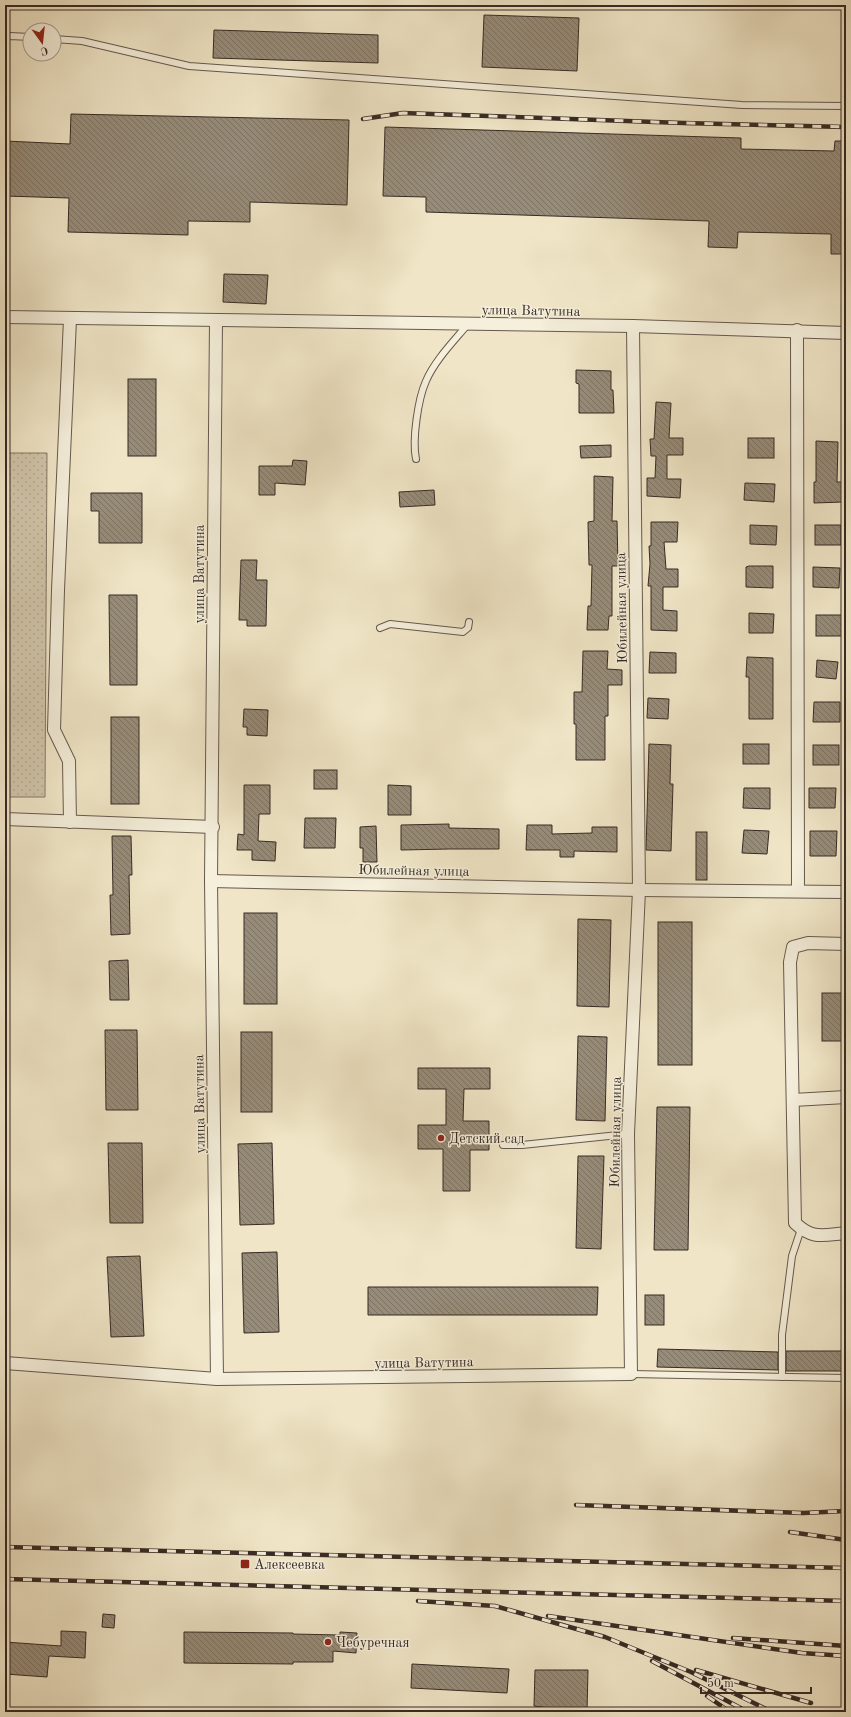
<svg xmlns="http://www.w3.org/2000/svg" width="851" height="1717" font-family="'Old Standard TT',serif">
<defs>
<pattern id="grass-dots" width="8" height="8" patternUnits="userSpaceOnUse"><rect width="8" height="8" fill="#d1c6ab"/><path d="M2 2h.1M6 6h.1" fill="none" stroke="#b4aa93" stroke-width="1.8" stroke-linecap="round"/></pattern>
<pattern id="building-back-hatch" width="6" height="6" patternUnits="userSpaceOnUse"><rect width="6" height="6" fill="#978c79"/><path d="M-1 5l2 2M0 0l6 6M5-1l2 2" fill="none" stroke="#7c7363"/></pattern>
</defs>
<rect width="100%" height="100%" fill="#f0e6c7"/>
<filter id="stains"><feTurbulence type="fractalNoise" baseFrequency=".005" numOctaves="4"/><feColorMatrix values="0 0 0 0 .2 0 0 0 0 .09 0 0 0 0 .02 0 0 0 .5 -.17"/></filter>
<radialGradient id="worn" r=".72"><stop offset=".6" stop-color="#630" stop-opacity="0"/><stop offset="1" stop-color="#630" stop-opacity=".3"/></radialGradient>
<polygon fill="url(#grass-dots)" stroke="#847868" points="5,453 47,453 45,797 5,797"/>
<g fill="url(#building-back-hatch)" stroke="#372a24">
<polygon points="484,15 579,18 577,71 482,67"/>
<polygon points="214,30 378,35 378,63 213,58"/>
<polygon points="71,114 349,120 347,205 250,202 250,222 188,221 188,235 68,232 69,198 5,196 5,141 70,144"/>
<polygon points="385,127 741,138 741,149 834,151 835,141 846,141 846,254 831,254 831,234 738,232 737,248 708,247 709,221 426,212 426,197 383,196"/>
<polygon points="224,274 268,275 266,304 223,302"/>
<polygon points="576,370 611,371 611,390 613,390 614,413 579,413 579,384 576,383"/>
<rect x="128" y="379" width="28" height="77"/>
<polygon points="656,402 671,403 669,438 683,438 683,455 667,455 667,479 681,479 680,498 647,496 647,478 655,478 656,456 651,456 650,439 654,439"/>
<rect x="748" y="438" width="26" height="20"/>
<polygon points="816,441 838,442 837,482 843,482 843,502 814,503 814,482 816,482"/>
<polygon points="611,445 611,457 581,458 580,446"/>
<polygon points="293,460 307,461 305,485 275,483 275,495 259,495 259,466 292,466"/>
<polygon points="594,476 613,477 612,521 617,521 618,566 612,566 612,616 609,616 608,630 587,630 588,606 591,606 592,565 589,565 588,522 594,521"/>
<polygon points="745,483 775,484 774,502 744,500"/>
<polygon points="434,490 435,505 400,507 399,492"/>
<polygon points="91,493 142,493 142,543 99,543 99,511 91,511"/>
<polygon points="651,522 678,522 677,542 664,542 666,569 678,569 678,587 663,587 663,610 677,611 677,631 651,630 651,586 648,586 650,564 649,546 651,546"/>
<polygon points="750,525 777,526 776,545 750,544"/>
<rect x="815" y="525" width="26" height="20"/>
<polygon points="241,560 257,560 256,580 267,580 266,626 247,626 247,620 239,620"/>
<polygon points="749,566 773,566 773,588 746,587 746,567"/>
<polygon points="813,567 840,568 839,588 813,587"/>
<polygon points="109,595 137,595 137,685 110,685"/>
<polygon points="749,613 774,614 773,633 749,633"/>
<rect x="816" y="615" width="30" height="21"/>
<polygon points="583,651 608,651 607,669 622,670 622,685 608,685 608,716 605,716 605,760 576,760 576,724 574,724 574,692 582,692"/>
<polygon points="650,652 676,653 676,673 649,673"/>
<polygon points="747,657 773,658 773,719 749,719 749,677 746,677"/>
<polygon points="817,660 838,662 836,679 816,677"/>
<polygon points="648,698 669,699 668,719 647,718"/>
<polygon points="814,702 840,702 840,722 813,722"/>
<polygon points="244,709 268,710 267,736 247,735 247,727 243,727"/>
<rect x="111" y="717" width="28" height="87"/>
<polygon points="649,744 671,745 670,784 673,784 671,851 646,850"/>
<rect x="743" y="744" width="26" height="20"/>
<rect x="813" y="745" width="26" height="20"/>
<rect x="314" y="770" width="23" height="19"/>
<polygon points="244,785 270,785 270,814 259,814 258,841 276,842 275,861 252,860 252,850 237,850 238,834 244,835"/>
<polygon points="388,785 411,786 411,815 388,815"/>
<polygon points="744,788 770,788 770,809 743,808"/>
<polygon points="809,788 836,788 835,808 809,808"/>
<polygon points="305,818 336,818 335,848 304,848"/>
<polygon points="449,824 449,828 499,829 499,849 450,849 401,850 401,825"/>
<polygon points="527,825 552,825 552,834 592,833 592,827 617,827 617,852 574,851 574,857 560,857 560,850 526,850"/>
<polygon points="376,826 377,862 363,862 363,848 360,848 360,827"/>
<polygon points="744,830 769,831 767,854 742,853"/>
<polygon points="810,831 837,831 836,856 810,856"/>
<rect x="696" y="832" width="11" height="48"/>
<polygon points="112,836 131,836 132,875 129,875 130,934 111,935 110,895 113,895"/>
<rect x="244" y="913" width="33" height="91"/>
<polygon points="578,919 611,920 609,1007 577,1006"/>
<rect x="658" y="922" width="34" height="143"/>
<polygon points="128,960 129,1000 110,1000 109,961"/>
<rect x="822" y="993" width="24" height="48"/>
<polygon points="105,1030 137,1030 138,1110 106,1110"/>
<rect x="241" y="1032" width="31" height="80"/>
<polygon points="578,1036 607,1037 605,1121 576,1120"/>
<polygon points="418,1068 490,1068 490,1089 464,1089 463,1121 489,1121 489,1150 470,1150 470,1191 443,1191 443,1149 418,1149 418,1125 446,1125 446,1089 418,1089"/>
<polygon points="657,1107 690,1107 688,1250 654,1250"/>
<polygon points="108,1143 142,1143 143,1223 110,1223"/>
<polygon points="272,1143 274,1224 240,1225 238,1144"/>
<polygon points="578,1156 604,1156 601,1249 576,1248"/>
<polygon points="277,1252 279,1332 244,1333 242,1253"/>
<polygon points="140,1256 144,1336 111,1337 107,1257"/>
<polygon points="368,1287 598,1287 597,1315 368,1315"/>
<rect x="645" y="1295" width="19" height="30"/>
<polygon points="658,1349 778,1352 778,1370 657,1367"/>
<rect x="786" y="1351" width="60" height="20"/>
<polygon points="103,1614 115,1615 114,1628 102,1627"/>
<polygon points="61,1631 86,1632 85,1658 49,1656 47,1677 5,1674 5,1642 61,1646"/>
<polygon points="184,1632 293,1633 293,1634 340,1635 340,1632 357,1633 356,1653 333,1651 333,1662 293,1662 293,1664 184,1663"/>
<polygon points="412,1664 509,1669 507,1693 411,1688"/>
<polygon points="535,1670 588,1670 587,1712 572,1712 573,1711 534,1706"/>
</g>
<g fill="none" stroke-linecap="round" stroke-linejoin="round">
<g stroke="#65594d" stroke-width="8">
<g id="lane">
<polyline points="5,38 10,36 30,37"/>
<polyline points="54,39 82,41 189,66 742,105 846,106"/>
<path d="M416,459C412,440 418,399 426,381C435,360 454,341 468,324"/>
<polyline points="380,628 390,624 463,632 468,628 469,622"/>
<polyline points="503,1145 522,1145 628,1134"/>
<polyline points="631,1374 846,1378"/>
<polyline points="782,1377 782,1335 792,1256 801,1229"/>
</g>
</g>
<g stroke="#65594d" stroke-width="14">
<g id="street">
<polyline points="5,317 633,326 846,333"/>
<polyline points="70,319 58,590 54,730 69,761 70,822"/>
<polyline points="216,321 211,881 217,1379"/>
<polyline points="797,330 798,891"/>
<polyline points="5,819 213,827"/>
<polyline points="211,881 639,890 846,892"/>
<path d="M846,944L808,943L793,947L790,962L795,1223C813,1240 823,1235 846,1233"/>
<polyline points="793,1100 846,1097"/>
<polyline points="5,1363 217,1379 631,1374 628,1134 639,890 633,326"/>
</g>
</g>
<use href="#lane" stroke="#f5efdb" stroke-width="6"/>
<use href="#street" stroke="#f5efdb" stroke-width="12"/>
<g stroke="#372a24" stroke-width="4.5">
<g id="rail">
<polyline points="363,119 403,113 683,123 846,127"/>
<polyline points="576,1505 803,1513 846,1511"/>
<polyline points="790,1532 846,1540"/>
<polyline points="5,1547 846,1568"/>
<polyline points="5,1579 846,1601"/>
<polyline points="418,1601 495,1606 605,1637 691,1672 772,1712"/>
<polyline points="548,1616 802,1653 846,1656"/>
<polyline points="733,1638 846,1646"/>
<polyline points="652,1661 748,1712"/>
<polyline points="696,1670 811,1703"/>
<polyline points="707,1696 730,1712"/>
</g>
</g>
<use href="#rail" stroke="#f5efdb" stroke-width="3" stroke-dasharray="9" stroke-linecap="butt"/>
</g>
<g fill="#8f2418" stroke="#f5efdb" stroke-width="1.5">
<circle cx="441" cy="1138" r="4"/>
<rect x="240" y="1559" width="10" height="10" rx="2"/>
<circle cx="328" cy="1642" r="4"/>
</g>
<g text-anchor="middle" stroke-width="3" stroke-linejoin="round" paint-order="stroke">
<g font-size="14" fill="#372a24" stroke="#f5efdb">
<text transform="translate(531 310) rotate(1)" y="5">улица Ватутина</text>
<text transform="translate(199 574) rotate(-90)" y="5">улица Ватутина</text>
<text transform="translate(621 608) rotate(-91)" y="5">Юбилейная улица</text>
<text transform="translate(414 870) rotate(1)" y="5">Юбилейная улица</text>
<text transform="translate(199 1104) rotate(-91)" y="5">улица Ватутина</text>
<text transform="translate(615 1132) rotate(-89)" y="5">Юбилейная улица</text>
<text transform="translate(424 1362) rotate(-1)" y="5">улица Ватутина</text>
</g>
<g font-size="14" fill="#372a24" stroke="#f5efdb" text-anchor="start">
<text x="449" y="1143">Детский сад</text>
<text x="254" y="1569">Алексеевка</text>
<text x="336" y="1647">Чебуречная</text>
</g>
</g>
<rect width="851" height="1717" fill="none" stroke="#f0e6c7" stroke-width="20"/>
<rect x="6" y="6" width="839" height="1705" fill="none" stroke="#372a24" stroke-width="2"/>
<rect x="10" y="10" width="831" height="1697" fill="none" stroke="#372a24"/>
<g transform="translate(42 42) rotate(165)"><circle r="19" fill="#f5efdb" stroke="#a9a092"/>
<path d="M0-3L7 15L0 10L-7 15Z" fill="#8f2418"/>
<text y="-6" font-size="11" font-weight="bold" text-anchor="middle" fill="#372a24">С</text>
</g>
<path d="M701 1687v6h110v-6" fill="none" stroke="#372a24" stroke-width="2"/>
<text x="707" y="1687" font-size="12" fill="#372a24" stroke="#f5efdb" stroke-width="3" paint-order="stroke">50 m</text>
<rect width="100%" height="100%" filter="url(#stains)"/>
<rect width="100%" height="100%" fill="url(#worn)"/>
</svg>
